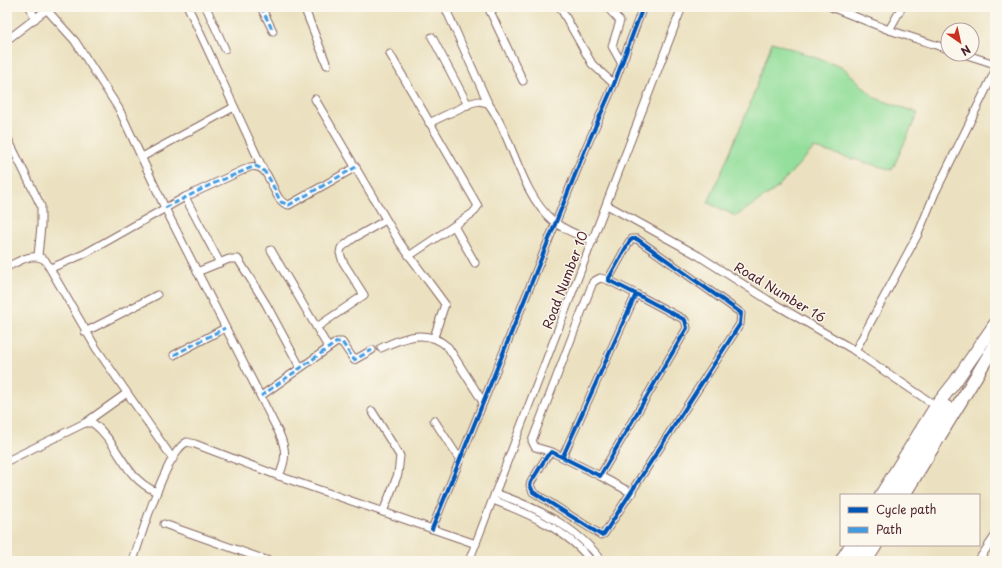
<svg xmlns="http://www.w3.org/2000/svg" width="1002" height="568" font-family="'Playpen Sans',sans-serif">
<rect width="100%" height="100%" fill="#fbf7ec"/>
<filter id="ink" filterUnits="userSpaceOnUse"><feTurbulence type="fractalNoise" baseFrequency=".025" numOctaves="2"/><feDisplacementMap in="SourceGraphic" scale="8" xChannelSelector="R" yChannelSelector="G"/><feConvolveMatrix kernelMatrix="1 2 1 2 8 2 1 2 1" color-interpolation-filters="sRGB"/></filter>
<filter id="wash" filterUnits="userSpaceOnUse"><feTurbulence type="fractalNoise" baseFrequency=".012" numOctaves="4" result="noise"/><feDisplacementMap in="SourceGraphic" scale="16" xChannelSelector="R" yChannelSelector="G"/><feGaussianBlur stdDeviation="0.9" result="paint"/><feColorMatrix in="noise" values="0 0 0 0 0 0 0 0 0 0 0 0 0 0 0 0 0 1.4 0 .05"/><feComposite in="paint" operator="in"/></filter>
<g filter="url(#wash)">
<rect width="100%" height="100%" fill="#ebe1c0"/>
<polygon fill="#92de9a" stroke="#6e7e62" points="772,42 844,68 875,98 918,113 892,170 814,148 776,189 736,216 708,203 749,107"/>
</g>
<g filter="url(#ink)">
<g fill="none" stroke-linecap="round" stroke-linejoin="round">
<g stroke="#82635f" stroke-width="9">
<g id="street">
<polyline points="30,7 35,19"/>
<path d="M47,7V10L75,41L119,109L165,208L279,433C287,450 286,460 279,476"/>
<polyline points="188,7 263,169"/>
<polyline points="206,7 225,49"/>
<polyline points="261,7 273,31"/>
<polyline points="304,7 327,65"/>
<polyline points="445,7 488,103"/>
<polyline points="488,7 523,81"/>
<polyline points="560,7 592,64 614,84"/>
<polyline points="607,7 620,21 612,46 622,64"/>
<polyline points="831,7 889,30 948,49"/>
<polyline points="490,11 497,7"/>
<polyline points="889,30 902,7"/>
<polyline points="432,37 468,105"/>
<polyline points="7,40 50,7"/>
<polyline points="390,54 478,206 473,213 409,256"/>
<polyline points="964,54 995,64"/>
<polyline points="315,99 400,243 445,304 434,337"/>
<path d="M429,123L471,103L479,101L488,103C513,137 520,192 552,220C564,230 578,235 593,241"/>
<polyline points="7,137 41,206 41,226 38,256"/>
<polyline points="142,157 234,107"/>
<polyline points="185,197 220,263"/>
<polyline points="607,205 699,256 768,300 852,349 936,406"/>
<polyline points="454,226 475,263"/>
<polyline points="271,250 328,347"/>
<path d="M7,267C19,261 32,252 45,260L96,348L173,459"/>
<path d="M51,268L84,254L185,197L250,167C273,161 270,202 289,205L356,167"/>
<polyline points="197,272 229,259 238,259 266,304 300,367"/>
<polyline points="317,327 364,295 343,262 340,253 341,248 354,238 386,220"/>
<polyline points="85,332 157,295"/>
<path d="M381,348C404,337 427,328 448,347L483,402"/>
<polyline points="855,351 918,234 935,193 995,71"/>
<polyline points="174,355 225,328"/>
<polyline points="261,396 337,342 342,342 354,360 372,350"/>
<polyline points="372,411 400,456 398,474 383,512"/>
<polyline points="434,420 460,460"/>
<polyline points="85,423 127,393"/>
<polyline points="552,452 535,447 532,441 593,282 600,278 608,280"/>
<polyline points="563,456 636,294 685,320 687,328 600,476 552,452 547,456 531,482 530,485 533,492 601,535 604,534 740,324 741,313 637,239 632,239 629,242 608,280 636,294"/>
<path d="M7,461L85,423H93C120,444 123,478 157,492"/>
<polyline points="600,476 632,493"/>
<path d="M495,493C535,507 576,526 602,561"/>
<path d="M493,500C527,513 568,530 591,561"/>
<polyline points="164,524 269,561"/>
<polyline points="432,529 585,150 614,84 643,7"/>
<path d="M133,561C140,539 167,450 187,442L195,444L279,476L476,544"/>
<polyline points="469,561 682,7"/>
<polyline points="978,561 995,536"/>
</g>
</g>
<g stroke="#82635f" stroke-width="14">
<g id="highway">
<polyline points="881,495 936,406 955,382 995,324"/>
<polyline points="893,495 947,407"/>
<polyline points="904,495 995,345"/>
<polyline points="841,561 851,545"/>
<polyline points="855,561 864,545"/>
<polyline points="866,561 876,545"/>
</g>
</g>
<use href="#street" stroke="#fff" stroke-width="7"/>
<use href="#highway" stroke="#fff" stroke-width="12"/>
<g stroke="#409be1" stroke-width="3" stroke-dasharray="6 3" stroke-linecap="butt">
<polyline points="261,7 273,31"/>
<path d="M165,208L210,185L255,166C269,169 274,191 281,202L289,205L356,167"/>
<polyline points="174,355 225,328"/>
<polyline points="261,396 337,342 342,342 354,360 372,350"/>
</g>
<g stroke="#fbf7ec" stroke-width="6">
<g id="cycleway">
<polyline points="563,456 636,294 685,320 687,328 600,476 552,452 547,456 531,482 530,485 533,492 601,535 604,534 740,324 741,313 637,239 632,239 629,242 608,280 636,294"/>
<polyline points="432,529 585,150 614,84 643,7"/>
</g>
</g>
<use href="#cycleway" stroke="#0057b8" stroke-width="4"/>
</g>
</g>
<g text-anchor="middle" stroke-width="3" stroke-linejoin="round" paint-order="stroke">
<g font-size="13" fill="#4a1f2b" stroke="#fbf7ec">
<text transform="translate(565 280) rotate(-69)" y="5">Road Number 10</text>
<text transform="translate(780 292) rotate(31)" y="5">Road Number 16</text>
</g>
</g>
<rect width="1002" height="568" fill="none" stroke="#fbf7ec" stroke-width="24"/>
<rect x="840" y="494" width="140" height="52" fill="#fbf7ec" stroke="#b4a19f"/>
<rect x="848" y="507" width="20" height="6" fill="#0057b8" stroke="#b4a19f"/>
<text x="876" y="514" font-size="12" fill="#4a1f2b">Cycle path</text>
<rect x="848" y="527" width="20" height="6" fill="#409be1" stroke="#b4a19f"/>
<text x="876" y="534" font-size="12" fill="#4a1f2b">Path</text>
<g transform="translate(960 42) rotate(146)"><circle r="19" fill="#fbf7ec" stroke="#b4a19f"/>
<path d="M0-3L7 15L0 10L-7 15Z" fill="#c8321e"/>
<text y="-6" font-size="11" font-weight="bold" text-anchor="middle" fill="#4a1f2b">N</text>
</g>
</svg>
